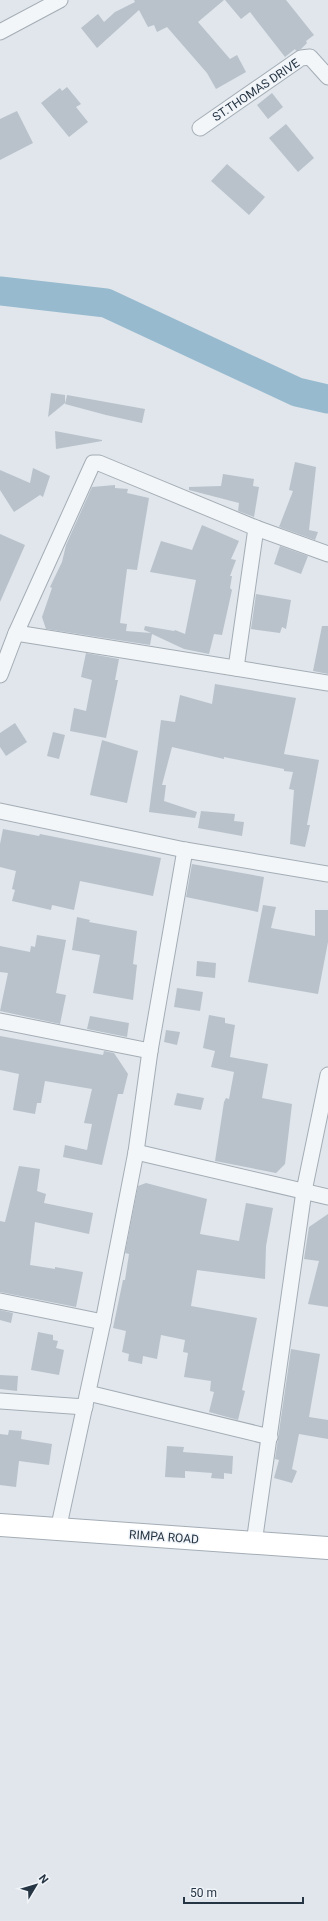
<svg xmlns="http://www.w3.org/2000/svg" width="328" height="1921" font-family="Roboto,sans-serif">
<rect width="100%" height="100%" fill="#e0e6eb"/>
<g fill="none" stroke-linecap="round" stroke-linejoin="round">
<polyline stroke="#97bacf" stroke-width="29" points="0,291 106,303 297,392 328,399"/>
</g>
<g fill="#b9c2cb">
<polygon points="134,0 224,0 198,22 230,59 237,55 246,72 216,89 207,73 167,27 157,32 154,25 148,27 139,10 97,48 81,28 98,14 104,22 115,12 135,2"/>
<polygon points="225,0 286,0 314,35 306,41 307,43 301,49 296,51 295,49 285,57 250,12 241,19"/>
<polygon points="67,87 81,104 76,107 88,122 69,137 41,103 60,88 62,91"/>
<polygon points="272,93 283,107 268,119 257,105"/>
<polygon points="17,111 33,143 0,160 0,119"/>
<polygon points="286,124 314,158 298,172 269,138"/>
<polygon points="227,164 265,197 249,215 211,181"/>
<polygon points="51,393 65,395 65,403 48,417"/>
<polygon points="67,395 145,409 142,423 106,415 65,404"/>
<polygon points="55,431 102,440 102,441 56,449"/>
<polygon points="295,462 316,467 309,530 318,532 315,540 279,527 293,491 289,490"/>
<polygon points="33,468 50,476 43,497 40,495 14,512 0,490 0,470 30,483"/>
<polygon points="223,474 254,479 253,486 259,487 254,517 238,511 239,503 189,490 189,487 221,486"/>
<polygon points="115,485 115,488 128,489 127,493 149,498 137,570 127,569 120,623 127,624 126,631 151,633 144,630 145,626 174,631 175,630 185,634 196,580 150,572 161,541 192,550 202,525 239,541 231,559 236,560 230,576 232,576 230,588 232,590 222,635 214,634 209,654 184,649 152,634 150,645 46,629 42,617 52,588 50,587 62,562 66,545 92,487"/>
<polygon points="0,534 25,545 0,602"/>
<polygon points="280,546 308,556 301,574 274,564"/>
<polygon points="256,594 291,600 286,629 282,627 280,633 251,629"/>
<polygon points="322,626 328,626 328,674 313,671"/>
<polygon points="86,653 119,659 115,680 118,680 106,738 70,731 74,708 86,711 92,680 81,677"/>
<polygon points="215,684 296,698 284,754 319,760 307,825 310,825 305,847 290,844 294,790 289,789 293,772 284,771 284,769 224,757 224,759 172,747 162,785 166,785 164,801 197,812 195,818 149,812 161,720 175,722 180,695 212,704"/>
<polygon points="15,723 27,742 6,756 0,747 0,733"/>
<polygon points="53,732 65,735 59,759 47,756"/>
<polygon points="102,740 138,751 127,803 90,795"/>
<polygon points="201,811 235,814 234,821 244,822 242,836 198,828"/>
<polygon points="3,829 39,836 40,834 161,858 153,896 80,881 74,910 52,905 51,910 12,901 15,890 12,889 16,871 0,867 0,844"/>
<polygon points="192,864 264,877 258,912 186,897"/>
<polygon points="263,905 276,907 271,928 315,936 315,910 328,910 328,942 318,994 248,982"/>
<polygon points="77,917 90,920 89,922 137,931 133,964 137,965 133,1000 93,993 100,955 72,950"/>
<polygon points="37,935 66,940 56,993 66,995 60,1024 0,1011 8,973 0,972 0,946 30,952 31,946 35,947"/>
<polygon points="197,961 216,963 215,978 196,976"/>
<polygon points="177,988 203,992 200,1011 174,1007"/>
<polygon points="209,1015 225,1018 225,1023 235,1025 230,1057 268,1064 262,1098 292,1104 285,1164 276,1173 215,1161 224,1102 226,1098 229,1099 234,1072 211,1067 215,1051 203,1048"/>
<polygon points="90,1016 129,1023 127,1037 87,1029"/>
<polygon points="166,1030 180,1032 177,1045 164,1042"/>
<polygon points="0,1036 103,1055 104,1051 114,1053 128,1074 123,1094 118,1094 102,1165 63,1157 65,1145 87,1150 92,1124 84,1123 92,1089 45,1081 41,1103 37,1103 35,1114 13,1110 19,1074 0,1070"/>
<polygon points="177,1093 204,1098 201,1110 174,1105"/>
<polygon points="19,1166 40,1169 37,1191 46,1194 44,1203 93,1213 89,1234 35,1222 30,1265 55,1269 55,1267 83,1272 76,1307 0,1292 0,1221 5,1222"/>
<polygon points="146,1183 207,1199 200,1234 239,1241 246,1203 273,1208 266,1246 265,1279 197,1270 191,1306 257,1318 242,1390 245,1391 238,1420 209,1412 214,1392 210,1391 211,1381 184,1377 188,1353 183,1352 185,1340 161,1335 157,1359 143,1356 142,1364 128,1361 129,1354 122,1352 126,1331 113,1328 123,1280 125,1280 129,1254 125,1253 138,1186"/>
<polygon points="328,1214 328,1307 308,1304 319,1261 304,1259 309,1227"/>
<polygon points="0,1310 13,1313 11,1323 0,1320"/>
<polygon points="38,1332 53,1335 53,1340 58,1341 56,1348 64,1350 59,1375 31,1370"/>
<polygon points="291,1349 320,1354 309,1417 328,1420 328,1439 299,1434 292,1469 297,1471 292,1483 274,1478 279,1460 275,1459"/>
<polygon points="0,1375 18,1376 17,1391 0,1389"/>
<polygon points="9,1430 22,1431 21,1439 52,1444 49,1465 19,1461 16,1487 0,1485 0,1434 8,1435"/>
<polygon points="167,1446 184,1447 183,1452 233,1456 232,1474 224,1473 224,1479 211,1478 212,1473 185,1471 185,1478 165,1477"/>
</g>
<g fill="none" stroke-linecap="round" stroke-linejoin="round">
<g stroke="#a4adb6" stroke-width="17">
<g id="street">
<polyline points="0,32 60,0"/>
<polyline points="200,128 301,58 310,57 328,77"/>
<polyline points="16,633 328,683"/>
<polyline points="236,668 256,528"/>
<polyline points="0,675 16,633 93,463 99,463 256,528 328,554"/>
<polyline points="0,811 185,850 328,874"/>
<polyline points="0,1021 150,1051"/>
<polyline points="136,1152 328,1197"/>
<polyline points="0,1301 103,1322"/>
<polyline points="88,1393 270,1437"/>
<polyline points="0,1401 85,1407"/>
<polyline points="58,1530 103,1322 136,1152 150,1051 185,850"/>
<polyline points="254,1543 304,1191 328,1075"/>
</g>
</g>
<g stroke="#a4adb6" stroke-width="24">
<polyline id="secondary" points="0,1525 328,1548"/>
</g>
<use href="#street" stroke="#f3f6f8" stroke-width="15"/>
<use href="#secondary" stroke="#fff" stroke-width="22"/>
</g>
<g text-anchor="middle" stroke-width="3" stroke-linejoin="round" paint-order="stroke">
<g font-size="12" fill="#263544" stroke="#f0f4f8">
<text transform="translate(256 90) rotate(-34)" y="4">ST.THOMAS DRIVE</text>
<text transform="translate(164 1537) rotate(4)" y="4">RIMPA ROAD</text>
</g>
</g>
<g transform="translate(36 1885) rotate(52)" stroke="#f0f4f8" stroke-width="3" paint-order="stroke">
<path d="M0-3L7 15L0 10L-7 15Z" fill="#263544"/>
<text y="-6" font-size="11" font-weight="bold" text-anchor="middle" fill="#263544">N</text>
</g>
<path d="M184 1897v6h119v-6" fill="none" stroke="#263544" stroke-width="2"/>
<text x="190" y="1897" font-size="12" fill="#263544" stroke="#f0f4f8" stroke-width="3" paint-order="stroke">50 m</text>
</svg>
